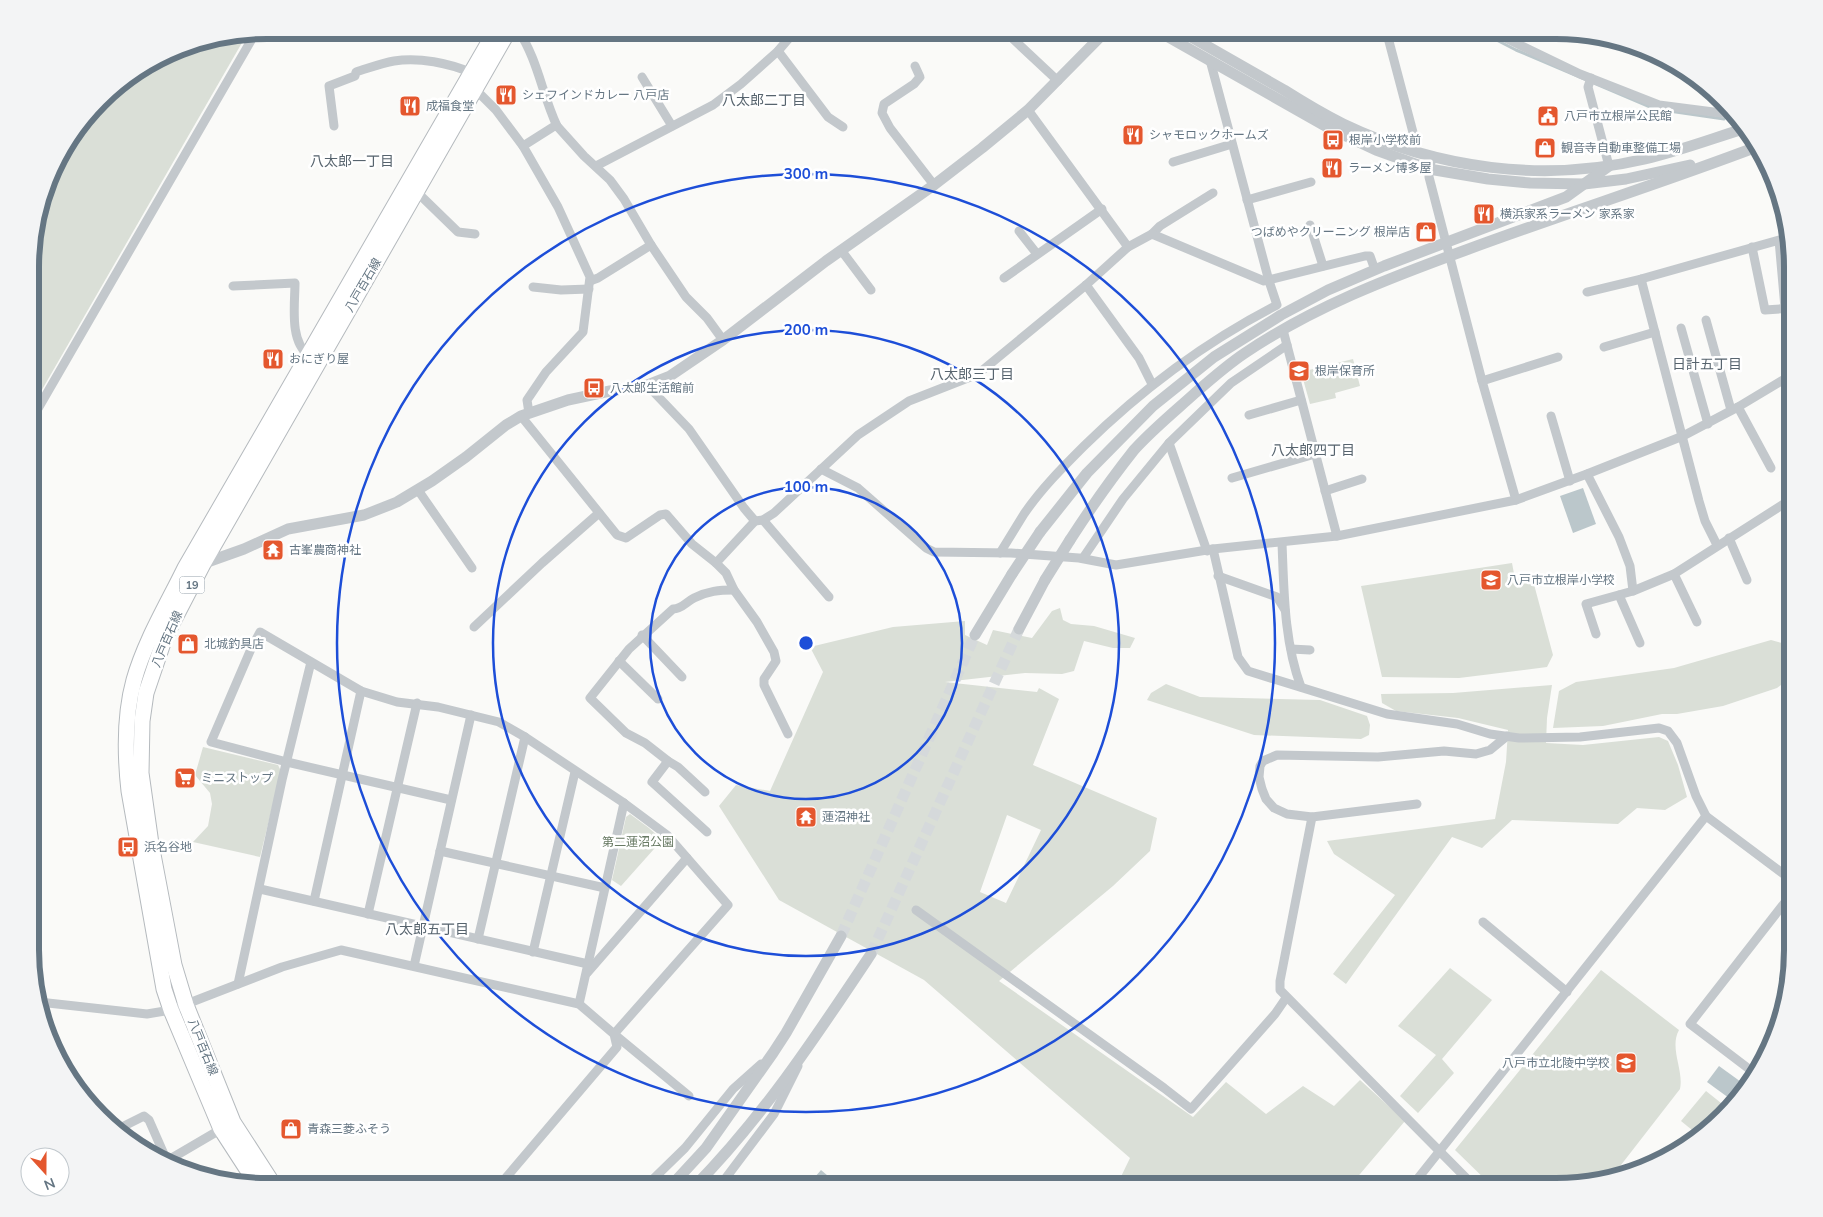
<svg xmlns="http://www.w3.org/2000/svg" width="1823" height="1217" font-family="Mulish,'Noto Sans JP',sans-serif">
<rect width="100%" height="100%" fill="#fafaf8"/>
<g fill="#dadfd7" fill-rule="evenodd">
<polygon points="247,34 32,407 32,236 55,162 110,89 176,48"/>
<polygon points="1353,359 1360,386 1335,393 1336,398 1310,404 1301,372"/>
<polygon points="1512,563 1515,579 1532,577 1553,655 1547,667 1459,678 1382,677 1361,586"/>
<path d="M1060,608L1063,620L1071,624L1094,626L1135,638L1130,648H1113L1084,641L1074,671L1062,674L1025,673L945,682L1037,692L1039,688L1059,699L1033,765L1157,818L1150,851L1113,886L999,981L1193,1117L1226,1082L1266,1114L1303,1086L1334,1106L1360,1080L1405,1121L1349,1187H1116L1130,1158L924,980L779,900L719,806L736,785L770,791L823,672L810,647L893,627L965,621V635L987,645L993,630L1032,638L1052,611ZM1007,815L1041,830L1006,903L980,892Z"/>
<polygon points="1771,640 1793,646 1793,676 1777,688 1723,706 1677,714 1662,714 1603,726 1553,728 1559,691 1576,682 1674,668"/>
<polygon points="1166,684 1200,697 1320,700 1367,716 1370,725 1369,735 1361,739 1254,735 1147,700 1151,693"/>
<polygon points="1552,685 1547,718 1546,743 1583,745 1659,737 1668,741 1678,765 1687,797 1665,810 1637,808 1618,824 1512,820 1482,848 1452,837 1346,984 1333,974 1395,895 1334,854 1327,841 1495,819 1506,762 1508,730 1458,718 1396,711 1382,703 1381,694 1453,693"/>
<polygon points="203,747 278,765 281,771 260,857 193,842 208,826 212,804 210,793 195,775"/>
<polygon points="630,814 649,828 662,840 621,886 612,880 626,817"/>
<polygon points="1450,968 1492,1000 1442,1059 1454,1073 1418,1113 1400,1096 1436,1055 1398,1026"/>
<path d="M1601,970L1679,1030C1669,1048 1684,1070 1680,1089L1614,1174L1572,1187H1493L1455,1150Z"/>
<polygon points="1706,1091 1726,1107 1697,1134 1681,1121"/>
</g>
<g fill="#bbc7cb">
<polygon points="1583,488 1596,524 1573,533 1560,496"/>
<polygon points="1719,1066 1748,1087 1733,1101 1707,1082"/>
<polygon points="821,1170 841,1187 826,1187 815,1177"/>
</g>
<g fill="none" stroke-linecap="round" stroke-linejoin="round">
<polyline stroke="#bbc7cb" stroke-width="3" points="1477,30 1516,50 1655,109 1724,119"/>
<g stroke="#d5d9db" stroke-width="11" stroke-dasharray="11 5.5" stroke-linecap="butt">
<polyline points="841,936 975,635"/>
<polyline points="871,954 1019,629"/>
</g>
<g stroke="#b5babe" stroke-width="17">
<g id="primary">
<path d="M258,1186L221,1129L171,1010L164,989L129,791C125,755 124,716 134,680C145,641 167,605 185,568L496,30"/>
<polyline points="275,1187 233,1122 186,1005 174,965 151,844 141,773 142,721 146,693 165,637 203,564 509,30"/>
</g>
</g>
<g stroke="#c3c8cc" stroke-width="9">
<path d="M518,30C538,60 542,94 557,126"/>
<polyline points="1386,30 1415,140 1415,150"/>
<polyline points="1489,30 1580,74 1659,105 1729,114"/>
<polyline points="1012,38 1058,81"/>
<polyline points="778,51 828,117 843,127"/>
<polyline points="915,66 920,77 914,84 884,104 882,113 890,128 934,185"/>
<polyline points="642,77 672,126"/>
<polyline points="1591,78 1588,87 1609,166"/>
<polyline points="475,89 496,110 523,146 558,207 590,277 583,332 546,372 527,400 529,413"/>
<path d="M334,126L329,86L355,76L356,72C369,68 382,63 394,61C419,57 449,63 472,73"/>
<polyline points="523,146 553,127 557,126 584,156 610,180 624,199 651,245 686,297 707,318 723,340"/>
<polyline points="1433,156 1429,169 1429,177 1482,381 1516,500"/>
<polyline points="1173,162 1232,144"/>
<polyline points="596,166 713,105 741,84 778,51 796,30"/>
<polyline points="415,193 422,197 458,232 475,234"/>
<polyline points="1247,200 1311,182"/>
<polyline points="1310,225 1323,266"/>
<polyline points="1019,231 1037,254"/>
<polyline points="1152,234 1160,226 1213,193"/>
<polyline points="1128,247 1152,234 1264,281 1365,256 1370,256 1375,270"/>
<polyline points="1752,247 1765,310 1793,308"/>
<polyline points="841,250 871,290"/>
<polyline points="1004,278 1102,209"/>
<polyline points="1641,279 1699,501 1705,521 1717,545"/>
<polyline points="590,281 598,278 651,245"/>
<polyline points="1086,285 1139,358 1152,384"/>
<path d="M233,286L295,283C295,304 289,342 309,355"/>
<polyline points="533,287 561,290 589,289"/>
<polyline points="1587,292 1641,279 1779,240 1785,308"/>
<polyline points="1706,320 1731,410"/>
<polyline points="1681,328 1708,424"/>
<polyline points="1283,330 1337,536"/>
<polyline points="1604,347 1655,332"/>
<polyline points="1482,381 1558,357"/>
<polyline points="647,385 689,429 744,508 755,521 763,520 774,513 858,435 909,401 978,374 1086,285 1128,247 1028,110"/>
<polyline points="1738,407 1771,468"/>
<polyline points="1249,415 1301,400"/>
<polyline points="521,416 617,535 626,538 660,515 666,514 692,544 716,563"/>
<polyline points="1551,416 1570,481"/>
<polyline points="32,419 256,32"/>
<polyline points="1169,443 1207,551"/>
<polyline points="821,469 858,488 926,548 934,552 1011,553 1079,558 1116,565 1213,549 1337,536 1516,500 1587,474 1683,436 1738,407 1793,374"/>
<polyline points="1587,474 1619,537 1630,566 1633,591"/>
<polyline points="1232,478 1315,454"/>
<polyline points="418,490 472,568"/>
<polyline points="1325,491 1362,479"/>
<polyline points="763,520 829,597"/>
<polyline points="755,521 716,563 726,573 734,590 757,622 774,652 776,661 764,679 764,685 788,734"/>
<polyline points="1729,538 1747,580"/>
<path d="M1282,543C1284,591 1284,642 1301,687"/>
<polyline points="1213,549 1238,657 1248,671 1387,714 1457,724 1490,734 1519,738 1580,737 1659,728 1668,731 1677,743 1696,796 1706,816 1793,881"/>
<path d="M1000,553C1008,540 1016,527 1024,514C1041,489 1063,467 1084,446C1142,389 1205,342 1277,305L1269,281L1210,60"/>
<polyline points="1083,558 1123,499 1169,443 1231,383 1287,345"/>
<polyline points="1674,574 1697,622"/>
<polyline points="1218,576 1277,597 1285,610"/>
<polyline points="1619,595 1640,643"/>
<polyline points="1793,616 1791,624 1793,629"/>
<polyline points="474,627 542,563 599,513"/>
<polyline points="1596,634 1586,604 1633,591 1674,574 1793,498"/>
<polyline points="642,635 682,677"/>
<polyline points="1291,649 1310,650"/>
<polyline points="619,661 658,699"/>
<polyline points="668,761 652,782 707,832"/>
<path d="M705,792L678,767L668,761L645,743L626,733L590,698L629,649L673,609C682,609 686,602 694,598C708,591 719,590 734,590"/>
<polyline points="451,800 287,762 211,742 251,649 260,632 361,691 397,702 438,707 499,722 525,737 624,803 667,835 728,905 614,1034 689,1096"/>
<polyline points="1417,804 1312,817 1287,814 1274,808 1266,799 1262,789 1259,777 1260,766 1263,761 1277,755 1378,757 1444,751 1476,754 1490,750 1507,736"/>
<polyline points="1312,817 1280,981 1280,990 1475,1187"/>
<polyline points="440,851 605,888"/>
<polyline points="260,889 588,964"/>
<polyline points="314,901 361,691"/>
<polyline points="916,910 1164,1088 1191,1109 1275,1014 1286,998"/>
<polyline points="368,914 417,703"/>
<polyline points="1483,922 1567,992"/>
<polyline points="478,939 525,737"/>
<polyline points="533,952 575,772"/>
<polyline points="414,966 471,715"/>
<polyline points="587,973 687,858"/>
<polyline points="238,984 282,780 311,662"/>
<polyline points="39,1002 147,1014 171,1010 282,967 341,950 579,1004 614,1034 617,1047 498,1187"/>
<polyline points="579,1004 624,803"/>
<polyline points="1757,1075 1690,1024 1793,892"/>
<polyline points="118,1129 144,1116 149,1120 167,1161"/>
<polyline points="165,1162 223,1128"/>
<polyline points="645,1187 685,1148 733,1089 761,1064"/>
<polyline points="719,1187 774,1114 798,1066"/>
<polyline points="1411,1187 1706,816"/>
</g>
<g stroke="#c3c8cc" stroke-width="11">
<polyline points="1156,30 1327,127 1376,150 1429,169 1488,179 1530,183 1584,184 1626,179 1690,165"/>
<path d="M1179,30C1214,50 1249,70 1284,90C1303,102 1323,114 1343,124C1437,169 1543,183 1645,159C1679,151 1711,139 1743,129"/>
<polyline points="1040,532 1087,473 1153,406 1214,357 1281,315 1328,290 1384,266 1566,197 1609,166"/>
<path d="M1070,540C1090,509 1111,479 1134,450C1152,430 1174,412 1194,394C1210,380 1227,365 1245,353C1313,307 1389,278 1466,250C1563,214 1662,183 1759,146"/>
<polyline points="199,565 244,549 288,529 364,515 397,502 432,481 466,457 506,425 521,416 568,400 610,391 647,385 670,376 723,340 826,261 934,185 982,148 1028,110 1107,30"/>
<polyline points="1019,629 1045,580"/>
<polyline points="975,635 1012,574"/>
<polyline points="670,1187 706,1148 773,1053 786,1033 841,936"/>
<path d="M694,1187C763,1117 817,1035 871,954"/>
</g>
<use href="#primary" stroke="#fff" stroke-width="15"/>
<g stroke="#c3c8cc" stroke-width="11">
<polyline points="1012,574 1040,532"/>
<polyline points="1045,580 1070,540"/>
</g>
</g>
<g fill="none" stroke="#1d4ed8" stroke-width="2.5">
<circle cx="806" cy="643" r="156"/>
<circle cx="806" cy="643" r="313"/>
<circle cx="806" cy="643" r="469"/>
</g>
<defs>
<g id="restaurant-square" transform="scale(1.125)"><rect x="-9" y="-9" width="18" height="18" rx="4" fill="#e4572e" stroke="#fff"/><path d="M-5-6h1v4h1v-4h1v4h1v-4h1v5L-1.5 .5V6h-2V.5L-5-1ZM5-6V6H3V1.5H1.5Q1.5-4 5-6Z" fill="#fff"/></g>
<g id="civic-square" transform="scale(1.125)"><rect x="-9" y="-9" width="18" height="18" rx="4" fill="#e4572e" stroke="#fff"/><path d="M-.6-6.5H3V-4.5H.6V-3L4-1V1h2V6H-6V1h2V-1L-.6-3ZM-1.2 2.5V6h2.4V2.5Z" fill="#fff"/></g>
<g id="bus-square" transform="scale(1.125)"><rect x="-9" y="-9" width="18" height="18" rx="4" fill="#e4572e" stroke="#fff"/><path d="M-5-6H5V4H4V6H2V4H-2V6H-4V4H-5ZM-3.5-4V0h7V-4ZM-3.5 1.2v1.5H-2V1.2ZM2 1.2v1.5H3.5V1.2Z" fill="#fff"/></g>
<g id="shop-square" transform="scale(1.125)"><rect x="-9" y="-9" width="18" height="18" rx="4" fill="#e4572e" stroke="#fff"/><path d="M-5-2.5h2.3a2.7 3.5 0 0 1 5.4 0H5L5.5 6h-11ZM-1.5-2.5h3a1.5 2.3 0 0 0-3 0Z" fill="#fff"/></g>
<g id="school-square" transform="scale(1.125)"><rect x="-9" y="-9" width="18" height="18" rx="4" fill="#e4572e" stroke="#fff"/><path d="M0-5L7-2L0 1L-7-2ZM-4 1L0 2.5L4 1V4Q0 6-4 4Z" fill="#fff"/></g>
<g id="temple-square" transform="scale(1.125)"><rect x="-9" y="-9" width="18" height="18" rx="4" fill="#e4572e" stroke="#fff"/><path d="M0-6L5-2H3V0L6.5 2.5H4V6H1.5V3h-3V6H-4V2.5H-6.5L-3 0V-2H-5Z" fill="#fff"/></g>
<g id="supermarket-square" transform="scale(1.125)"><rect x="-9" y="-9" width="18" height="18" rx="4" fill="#e4572e" stroke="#fff"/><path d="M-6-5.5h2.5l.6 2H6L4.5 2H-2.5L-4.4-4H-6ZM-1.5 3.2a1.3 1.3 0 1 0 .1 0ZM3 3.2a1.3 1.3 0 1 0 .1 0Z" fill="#fff"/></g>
</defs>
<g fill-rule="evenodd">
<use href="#restaurant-square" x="506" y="95"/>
<use href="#restaurant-square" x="410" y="106"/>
<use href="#civic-square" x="1548" y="116"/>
<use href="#restaurant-square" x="1133" y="135"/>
<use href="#bus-square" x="1333" y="140"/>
<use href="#shop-square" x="1545" y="148"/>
<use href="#restaurant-square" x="1332" y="168"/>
<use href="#restaurant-square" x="1484" y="214"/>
<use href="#shop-square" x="1426" y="232"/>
<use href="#restaurant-square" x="273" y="359"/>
<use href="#school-square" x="1299" y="371"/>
<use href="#bus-square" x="594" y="388"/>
<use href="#temple-square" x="273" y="550"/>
<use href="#school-square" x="1491" y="580"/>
<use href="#shop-square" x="188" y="644"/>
<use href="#supermarket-square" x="185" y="778"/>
<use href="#temple-square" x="806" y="817"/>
<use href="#bus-square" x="128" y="847"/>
<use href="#school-square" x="1626" y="1063"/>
<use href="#shop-square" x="291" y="1129"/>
</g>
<g text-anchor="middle" stroke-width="5" stroke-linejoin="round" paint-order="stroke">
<rect fill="#fff" stroke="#939fa8" stroke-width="1" x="179.5" y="576.5" width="25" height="17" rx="4"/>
<g font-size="11" font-weight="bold" fill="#657683">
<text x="192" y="589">19</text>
</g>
<g font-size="12" fill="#657683" stroke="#fff" text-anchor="start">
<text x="522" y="99">シェフインドカレー 八戸店</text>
<text x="426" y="110">成福食堂</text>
<text x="1564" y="120">八戸市立根岸公民館</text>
<text x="1149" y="139">シャモロックホームズ</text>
<text x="1349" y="144">根岸小学校前</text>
<text x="1561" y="152">観音寺自動車整備工場</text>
<text x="1348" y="172">ラーメン博多屋</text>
<text x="1500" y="218">横浜家系ラーメン 家系家</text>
<text x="1410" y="236" text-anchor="end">つばめやクリーニング 根岸店</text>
<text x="289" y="363">おにぎり屋</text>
<text x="1315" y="375">根岸保育所</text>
<text x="610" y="392">八太郎生活館前</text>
<text x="289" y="554">古峯農商神社</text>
<text x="1507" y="584">八戸市立根岸小学校</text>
<text x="204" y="648">北城釣具店</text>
<text x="201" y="782">ミニストップ</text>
<text x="822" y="821">蓮沼神社</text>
<text x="144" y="851">浜名谷地</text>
<text x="1610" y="1067" text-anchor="end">八戸市立北陵中学校</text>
<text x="307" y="1133">青森三菱ふそう</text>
</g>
<g font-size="12" fill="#657683" stroke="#fff">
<text transform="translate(363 285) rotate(-60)" y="4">八戸百石線</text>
<text transform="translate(167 639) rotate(-67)" y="4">八戸百石線</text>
<text transform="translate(203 1047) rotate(68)" y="4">八戸百石線</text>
</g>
<g font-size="12" fill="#687a64" stroke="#fff">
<text x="638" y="846">第二蓮沼公園</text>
</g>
<g font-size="14" fill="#57646e" stroke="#fff">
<text x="764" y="105">八太郎二丁目</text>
<text x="352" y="166">八太郎一丁目</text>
<text x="1707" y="369">日計五丁目</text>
<text x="972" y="379">八太郎三丁目</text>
<text x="1313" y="455">八太郎四丁目</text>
<text x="427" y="934">八太郎五丁目</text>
</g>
</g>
<path d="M0 0H1823V1217H0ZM267 39H1556A228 228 0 0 1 1784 267V950A228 228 0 0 1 1556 1178H267A228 228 0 0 1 39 950V267A228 228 0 0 1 267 39Z" fill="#f3f4f5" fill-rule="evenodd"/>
<path fill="none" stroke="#657683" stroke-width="6" d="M267 39H1556A228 228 0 0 1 1784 267V950A228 228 0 0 1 1556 1178H267A228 228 0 0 1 39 950V267A228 228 0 0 1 267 39Z"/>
<circle cx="806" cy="643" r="8" fill="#1d4ed8" stroke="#fff" stroke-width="2.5"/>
<g font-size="15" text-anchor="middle" font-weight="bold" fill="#1d4ed8" stroke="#fff" stroke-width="5" stroke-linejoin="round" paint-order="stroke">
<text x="806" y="179">300 m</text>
<text x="806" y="335">200 m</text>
<text x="806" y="492">100 m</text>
</g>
<g transform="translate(45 1172) rotate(159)"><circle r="24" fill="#ffffff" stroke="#c1c8cd"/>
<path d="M0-4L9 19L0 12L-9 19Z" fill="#e4572e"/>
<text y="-8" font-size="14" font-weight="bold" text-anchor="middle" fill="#657683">N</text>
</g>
</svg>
